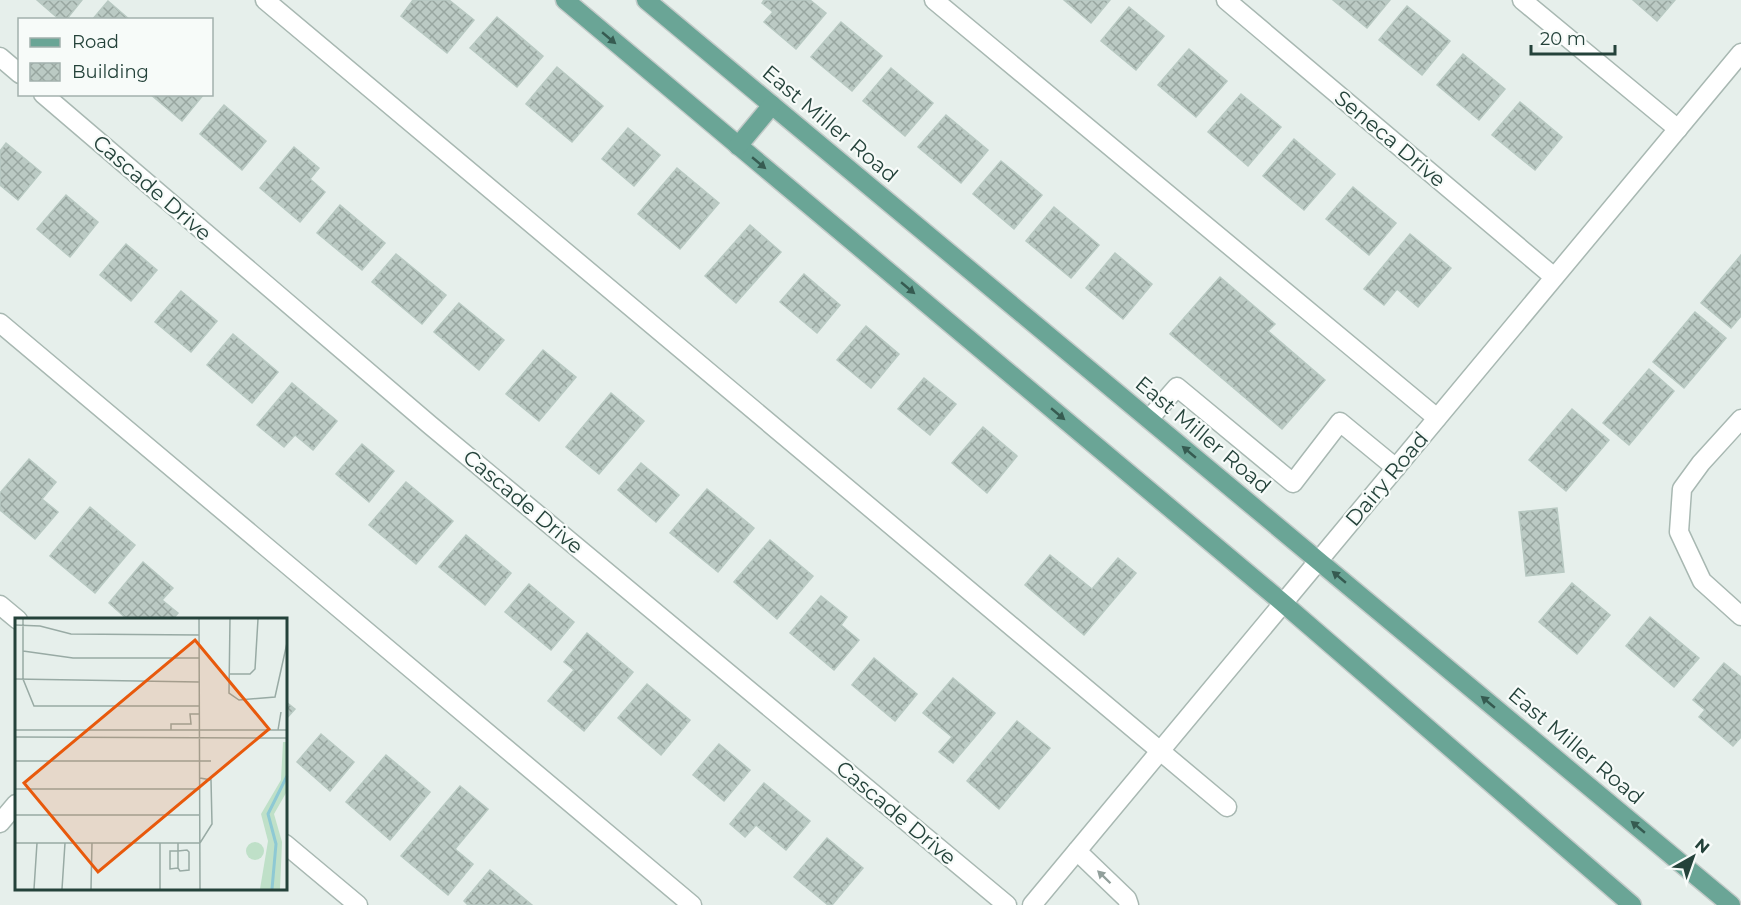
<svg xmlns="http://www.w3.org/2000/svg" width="1741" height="905" font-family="Montserrat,sans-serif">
<defs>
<pattern id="building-cross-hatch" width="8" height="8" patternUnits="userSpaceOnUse" patternTransform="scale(1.5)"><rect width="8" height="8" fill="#bbcac4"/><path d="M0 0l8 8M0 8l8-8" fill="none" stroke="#98a6a0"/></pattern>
</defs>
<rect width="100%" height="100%" fill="#e6efeb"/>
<g fill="url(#building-cross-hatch)" stroke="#b8c9c2" stroke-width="1.5">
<polygon points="37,0 82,0 66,20 60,20"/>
<polygon points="413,0 449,0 474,20 447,53 401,16"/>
<polygon points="764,0 810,0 826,13 796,49 764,22 773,12 762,3"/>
<polygon points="1064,0 1110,0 1091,23"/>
<polygon points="1333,0 1390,0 1367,28"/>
<polygon points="1633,0 1675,0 1657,21"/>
<polygon points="108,1 130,20 92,20"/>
<polygon points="1407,6 1450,41 1422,75 1379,40"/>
<polygon points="1129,7 1164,36 1136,70 1101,41"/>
<polygon points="497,17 543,56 517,87 470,48"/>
<polygon points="841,22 882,56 852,91 811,57"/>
<polygon points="1189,49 1227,81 1196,117 1158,85"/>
<polygon points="1463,54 1505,89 1479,120 1437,85"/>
<polygon points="557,67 603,106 572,142 526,104"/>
<polygon points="891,68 933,103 905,136 863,101"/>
<polygon points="150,94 204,94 182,121"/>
<polygon points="1241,94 1281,127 1248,166 1208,132"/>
<polygon points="1520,102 1562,137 1535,170 1492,135"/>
<polygon points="224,105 266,141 242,170 200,134"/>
<polygon points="946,115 988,150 961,183 918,147"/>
<polygon points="628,128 660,155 634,186 602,159"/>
<polygon points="1294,139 1335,174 1304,210 1263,176"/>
<polygon points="6,143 41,172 18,200 0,185 0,151"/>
<polygon points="294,147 319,168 310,179 325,192 300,222 260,188"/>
<polygon points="1001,161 1042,195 1014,229 973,194"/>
<polygon points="677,168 719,203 680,249 638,214"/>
<polygon points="1353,187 1396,223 1369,255 1326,219"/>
<polygon points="66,195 98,222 70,257 37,229"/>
<polygon points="340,205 385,243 362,270 317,233"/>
<polygon points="1054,207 1099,245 1071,278 1026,241"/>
<polygon points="750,225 781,252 736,303 705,276"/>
<polygon points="1410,234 1451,268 1418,307 1397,289 1384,305 1364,289"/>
<polygon points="126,244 157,270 131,301 100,275"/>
<polygon points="1115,253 1152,284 1123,319 1086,288"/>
<polygon points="396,254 446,295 422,324 372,282"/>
<polygon points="1741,255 1741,316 1731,328 1701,303"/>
<polygon points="804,274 840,305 817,333 780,302"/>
<polygon points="1220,277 1275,324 1268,331 1325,380 1282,429 1170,334"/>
<polygon points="181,291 217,321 191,352 155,322"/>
<polygon points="459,303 504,340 479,370 434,332"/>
<polygon points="1695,312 1726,338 1684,388 1653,362"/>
<polygon points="866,326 899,354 871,388 837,360"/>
<polygon points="233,334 278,372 252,403 207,365"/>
<polygon points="543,350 576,377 539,421 506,394"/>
<polygon points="1649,369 1674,391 1629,445 1603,423"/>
<polygon points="924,378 956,404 930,435 898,409"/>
<polygon points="292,383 337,421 313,450 295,435 284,447 257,425"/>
<polygon points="611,393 644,421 599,474 566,447"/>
<polygon points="1572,409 1609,440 1566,491 1529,460"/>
<polygon points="983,427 1017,456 987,493 952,463"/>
<polygon points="362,444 394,471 369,502 336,474"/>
<polygon points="29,459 56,482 42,499 58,512 35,539 0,510 0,493"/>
<polygon points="641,463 679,495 656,522 618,490"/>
<polygon points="406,482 453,521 416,564 369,525"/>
<polygon points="707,489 754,528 718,572 670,533"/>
<polygon points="90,507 135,545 95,593 50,556"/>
<polygon points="1557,508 1564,572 1526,576 1519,512"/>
<polygon points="466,535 511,573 485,605 439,567"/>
<polygon points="770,540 813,576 777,619 734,582"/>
<polygon points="1050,555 1092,589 1118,558 1136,573 1084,635 1025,585"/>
<polygon points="143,562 173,588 162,600 178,613 172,620 128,620 109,603"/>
<polygon points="1572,583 1610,615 1577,654 1539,622"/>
<polygon points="529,584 574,622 551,650 505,612"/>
<polygon points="821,596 847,617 841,625 859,640 834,670 790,633"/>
<polygon points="1650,617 1699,658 1674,687 1626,646"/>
<polygon points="587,633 633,672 584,731 548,701 574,670 564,662"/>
<polygon points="874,658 917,694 895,721 852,685"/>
<polygon points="1724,663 1741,677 1741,737 1733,746 1699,717 1705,710 1693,700"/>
<polygon points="953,678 995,713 953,763 939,752 952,737 923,713"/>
<polygon points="647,684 690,720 661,755 618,718"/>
<polygon points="285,701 295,709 285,720"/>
<polygon points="1017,721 1050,748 999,809 967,781"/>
<polygon points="321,734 354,762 330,791 297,762"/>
<polygon points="719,744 750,770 724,801 693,775"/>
<polygon points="386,755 430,792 390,840 346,802"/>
<polygon points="764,783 810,821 786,850 756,825 745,837 730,824"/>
<polygon points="460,786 488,809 455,849 473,864 448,895 401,856"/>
<polygon points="827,838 863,868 832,905 828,905 794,877"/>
<polygon points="490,870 532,905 468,905 464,901"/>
</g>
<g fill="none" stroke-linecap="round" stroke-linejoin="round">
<g stroke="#a8b8b2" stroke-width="21">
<g id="minor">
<polyline points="265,0 1227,807"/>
<polyline points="934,0 1437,418"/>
<polyline points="1226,0 1554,277"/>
<polyline points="1522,0 1678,129"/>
<polyline points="0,57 20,74"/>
<polyline points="43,94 430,425 1007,905"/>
<polyline points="0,323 692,905"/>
<polyline points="1149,419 1177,387 1293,483 1340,422 1396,468"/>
<polyline points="1741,419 1701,463 1682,489 1679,532 1702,581 1741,616"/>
<polyline points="0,605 18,620"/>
<polyline points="0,823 16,804"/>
<polyline points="285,844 358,905"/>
<polyline points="1077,851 1127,899 1129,905"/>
<polyline points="1032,905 1741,53"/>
</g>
</g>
<g stroke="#c2cac8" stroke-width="21">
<g id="major">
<polyline points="565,0 1283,603 1632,905"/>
<polyline points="646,0 1731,905"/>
<polyline points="738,146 772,105"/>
</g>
</g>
<use href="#minor" stroke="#fff" stroke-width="18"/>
<use href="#major" stroke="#6aa596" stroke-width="18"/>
</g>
<defs><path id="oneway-solid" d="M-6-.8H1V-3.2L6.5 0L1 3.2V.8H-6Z" transform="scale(1.5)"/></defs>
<g fill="#365b51">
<use href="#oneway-solid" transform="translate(609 38) rotate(40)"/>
<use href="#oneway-solid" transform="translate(759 163) rotate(40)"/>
<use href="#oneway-solid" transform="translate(908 288) rotate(40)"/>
<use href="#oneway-solid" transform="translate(1058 414) rotate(40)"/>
<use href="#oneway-solid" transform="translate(1189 452) rotate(-140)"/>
<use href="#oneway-solid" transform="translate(1339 577) rotate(-140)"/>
<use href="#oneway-solid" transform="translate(1488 702) rotate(-140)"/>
<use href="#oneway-solid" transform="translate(1638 827) rotate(-140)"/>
</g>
<use fill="#92a09c" href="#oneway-solid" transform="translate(1104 877) rotate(-136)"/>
<g text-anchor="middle" stroke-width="4.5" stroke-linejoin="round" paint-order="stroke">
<g font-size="21" fill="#24423a" stroke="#f7fbf9">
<text transform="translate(830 124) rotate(40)" y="7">East Miller Road</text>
<text transform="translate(1390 139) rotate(40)" y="7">Seneca Drive</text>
<text transform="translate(152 188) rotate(41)" y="7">Cascade Drive</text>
<text transform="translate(1203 435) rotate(40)" y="7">East Miller Road</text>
<text transform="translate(1387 479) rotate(-50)" y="7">Dairy Road</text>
<text transform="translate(523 502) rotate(40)" y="7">Cascade Drive</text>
<text transform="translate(1576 746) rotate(40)" y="7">East Miller Road</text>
<text transform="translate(896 813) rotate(40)" y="7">Cascade Drive</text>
</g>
</g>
<g transform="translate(15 618)">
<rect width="272" height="272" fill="#e6efeb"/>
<path d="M268,124H271V175L259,196L267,224L265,271H245L253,223L246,196L266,162Z" fill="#bfe0c8"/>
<path d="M231 233a9 9 0 1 1 18 0a9 9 0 1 1-18 0Z" fill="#bfe0c8"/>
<path fill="none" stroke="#8ec9d4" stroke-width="3" d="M257,271L261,226L253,196L272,158"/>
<path fill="none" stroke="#98aaa4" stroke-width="1.5" d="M8,1V61L19,88H184M184,1L185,271M215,1L214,75L224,82L260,79L272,25M0,7L25,8L56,16L184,17M8,33L58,40H184M215,56H235L240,51L243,1M0,61L184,64M0,112H272M156,112V106H176L175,96H184M263,112L266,94M0,119L272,120M0,143H196M0,171H185M0,197H185M0,225H185L197,206L196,162L185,160M145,225V271M163,225V250L165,253L174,252V234L172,232L163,233H155V251L163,250M19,271L22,225M47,271L50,225M76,271L77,225"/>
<path fill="#e8590c" fill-opacity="0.15" stroke="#e8590c" stroke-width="3" d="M180,22L254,111L83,254L9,165Z"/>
<rect width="272" height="272" fill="none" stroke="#24423a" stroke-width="3"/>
</g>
<rect x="18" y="18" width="195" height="78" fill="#f7fbf9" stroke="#a3b1ad" stroke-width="1.5"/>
<rect x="30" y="38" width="30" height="9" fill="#6aa596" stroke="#a3b1ad" stroke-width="1.5"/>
<text x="72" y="48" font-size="18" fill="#24423a">Road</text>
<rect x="30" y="63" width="30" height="18" fill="url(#building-cross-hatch)" stroke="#a3b1ad" stroke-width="1.5"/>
<text x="72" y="78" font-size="18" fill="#24423a">Building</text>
<g transform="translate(1693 857) rotate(40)" stroke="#f7fbf9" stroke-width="4.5" paint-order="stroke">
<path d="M0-4.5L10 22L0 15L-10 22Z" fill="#24423a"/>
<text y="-9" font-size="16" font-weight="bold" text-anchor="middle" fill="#24423a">N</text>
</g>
<path d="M1531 45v9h84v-9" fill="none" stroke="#24423a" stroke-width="3"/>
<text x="1540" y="45" font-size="18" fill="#24423a" stroke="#f7fbf9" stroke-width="4.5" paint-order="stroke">20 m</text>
</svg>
